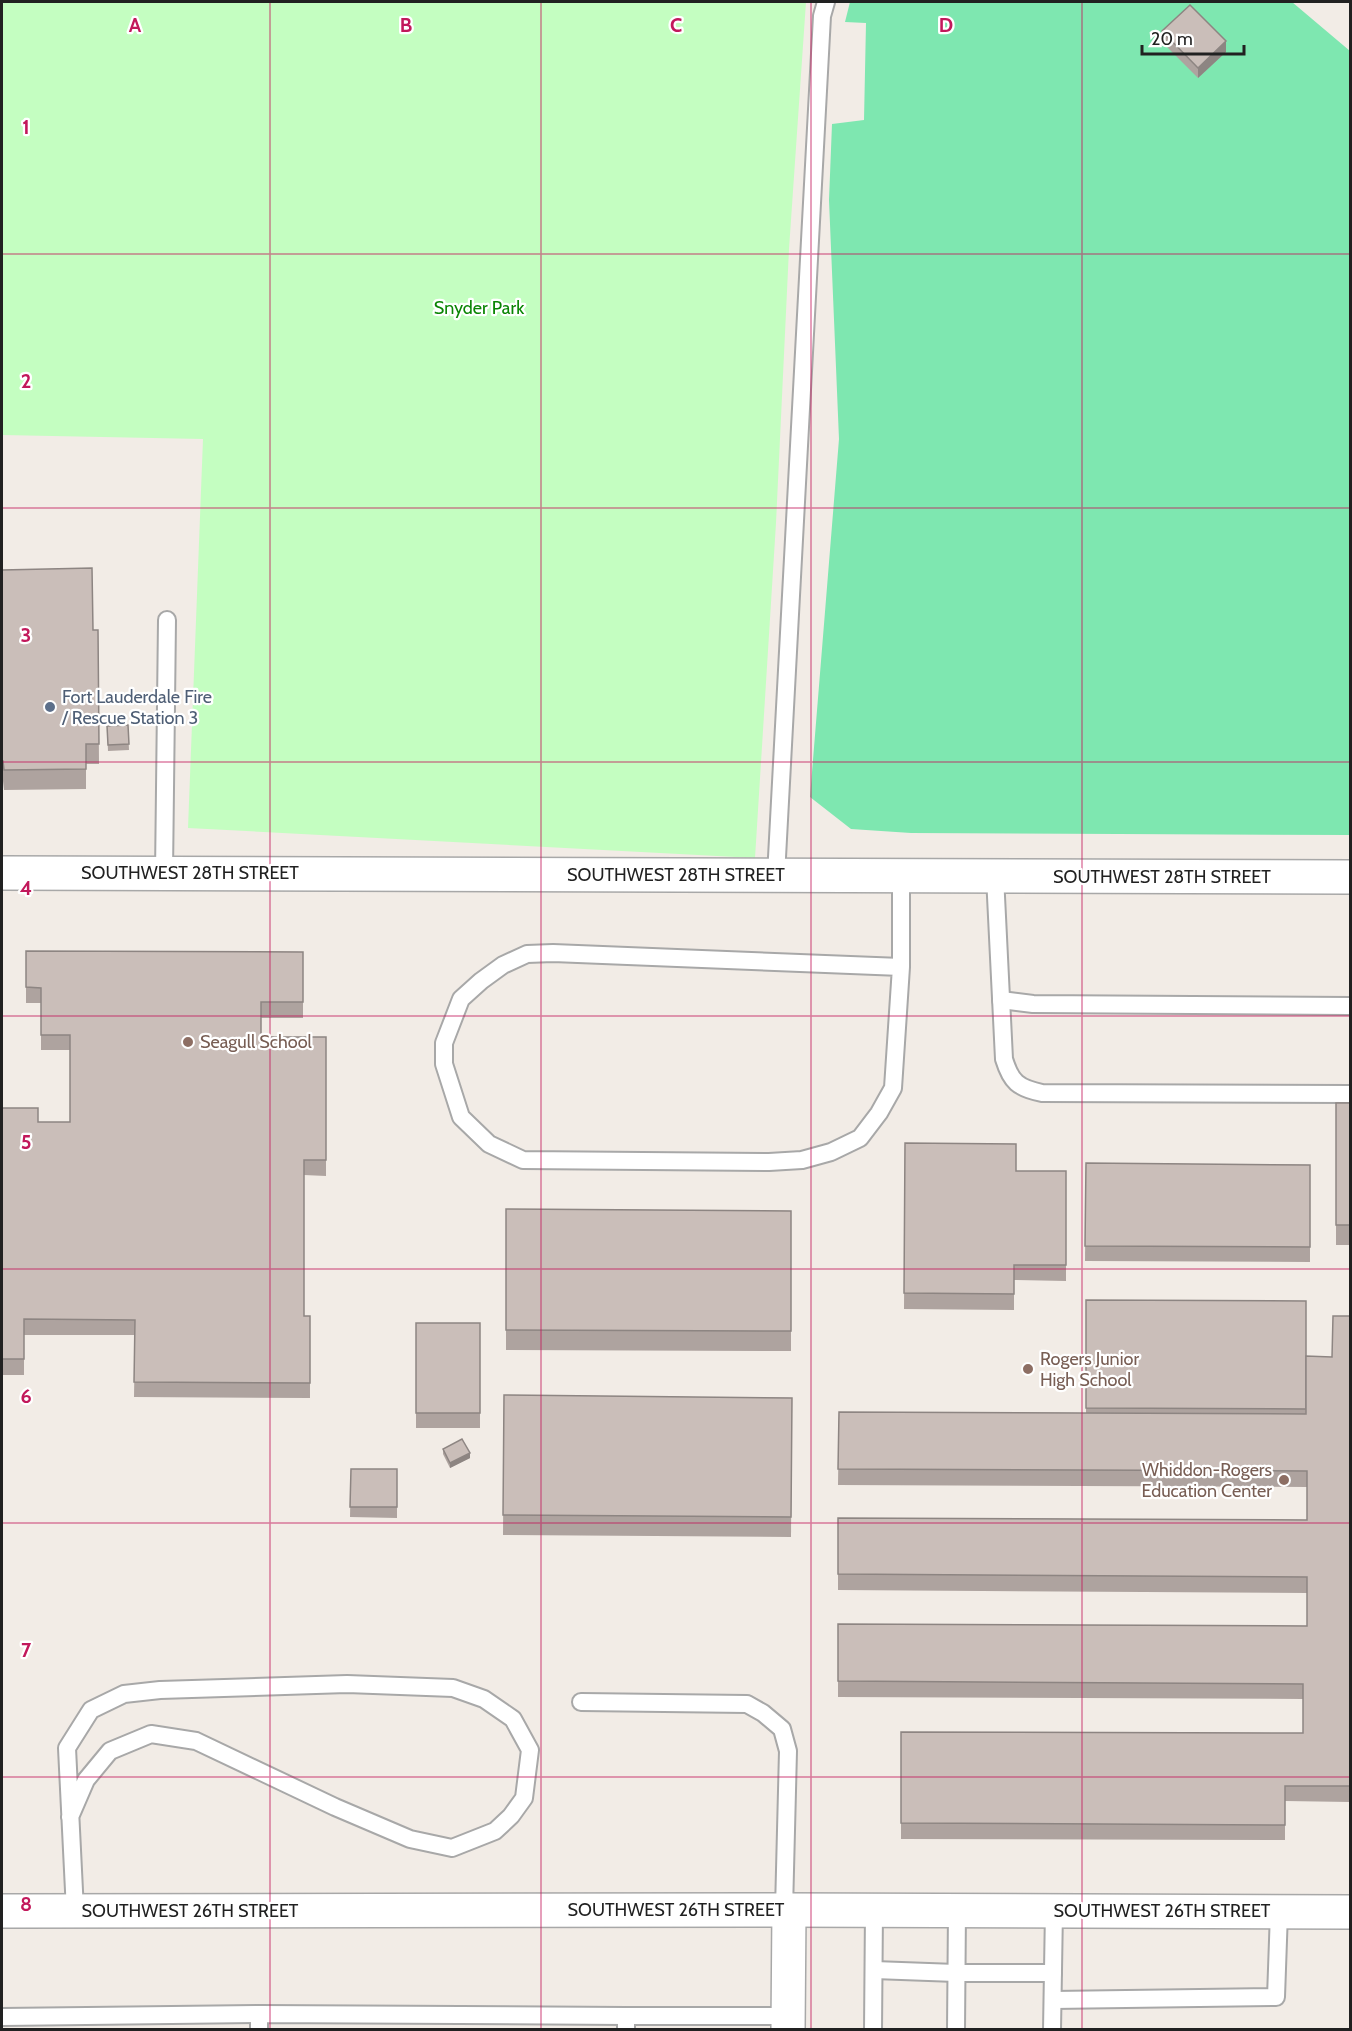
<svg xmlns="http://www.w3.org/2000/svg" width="1352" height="2031" font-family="Cabin,sans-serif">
<rect width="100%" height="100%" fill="#f2ece6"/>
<polygon fill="#c4fec1" points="2,2 806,2 789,249 776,523 755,858 188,828 203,439 2,435"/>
<polygon fill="#7ee7b0" points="850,2 1292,2 1350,51 1350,835 911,833 851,829 810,797 839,439 829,200 832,124 864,120 866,23 845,22"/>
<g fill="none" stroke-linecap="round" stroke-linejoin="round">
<g stroke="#a8a8a8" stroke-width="20">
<g id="service">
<polyline points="164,873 167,620"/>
<polyline points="776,876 822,16 826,2"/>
<path d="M995,876L1004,1059C1011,1082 1018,1088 1042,1093L1350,1094"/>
<polyline points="901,967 553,953 527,954 503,965 481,981 461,999 444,1043 444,1064 461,1117 489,1144 523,1160 769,1162 802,1160 831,1152 860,1138 879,1113 893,1088 901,967 901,876"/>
<polyline points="1001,1000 1033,1004 1350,1006"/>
<polyline points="581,1702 747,1704 763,1713 782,1729 788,1751 784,1910"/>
<polyline points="70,1817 86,1780 110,1751 151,1734 196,1741 335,1807 410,1839 452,1848 495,1831 511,1816 524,1798 530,1750 513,1719 484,1699 453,1688 347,1684 160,1690 124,1694 91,1710 67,1748 75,1911"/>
<polyline points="874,1970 956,1973 1053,1973"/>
<polyline points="1053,2000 1276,1997 1279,1912"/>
<polyline points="2,2017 259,2014"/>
<polyline points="259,2030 259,2014 626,2016"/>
<polyline points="626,2030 626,2016 788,2016"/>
<polyline points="873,2030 874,1910"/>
<polyline points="956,2030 957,1910"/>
<polyline points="1052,2030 1054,1910"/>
</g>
</g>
<g stroke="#a8a8a8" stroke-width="36">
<g id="minor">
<polyline points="2,873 1350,877"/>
<polyline points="2,1911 784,1910 1350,1912"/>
<polyline points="788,2030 789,1910"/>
</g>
</g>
<use href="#service" stroke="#fff" stroke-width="16"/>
<use href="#minor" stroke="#fff" stroke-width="33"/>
</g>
<g fill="#aea39f">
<polygon points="1162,31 1226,52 1198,78 1162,42"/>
<polygon points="2,570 93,630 98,630 99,764 86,764 86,789 4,790 3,781 2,781"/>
<polygon points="128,725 129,750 108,751 107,726"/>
<polygon points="26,951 303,952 303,1018 261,1018 261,1037 326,1037 326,1176 304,1175 304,1316 310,1316 310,1398 134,1397 135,1335 24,1335 24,1375 2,1375 2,1108 38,1122 70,1122 70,1050 41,1050 41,1003 26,1003"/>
<rect x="1336" y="1103" width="14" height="142"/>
<polygon points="905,1143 1016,1171 1066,1171 1066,1281 1014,1280 1014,1310 904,1309"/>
<polygon points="1086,1163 1310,1165 1310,1262 1085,1261"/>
<polygon points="506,1209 791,1211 791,1351 506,1350"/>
<polygon points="1086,1300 1306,1403 1332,1357 1350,1316 1350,1802 1285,1801 1285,1840 901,1839 901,1732 1303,1733 1303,1699 838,1697 838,1624 1307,1626 1307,1593 838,1590 838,1518 1307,1520 1307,1487 838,1485 839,1412 1086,1413"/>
<rect x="416" y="1323" width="64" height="105"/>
<polygon points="504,1395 792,1398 791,1537 503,1535"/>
<polygon points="443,1449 470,1458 450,1468 443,1454"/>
<polygon points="351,1469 397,1469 397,1518 350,1517"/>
</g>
<g fill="#8d8582">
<polygon points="1226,41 1226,52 1198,78 1198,68"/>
<polygon points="470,1453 470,1458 450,1468 450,1463"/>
</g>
<g fill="#cabeb9" stroke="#8d8582" stroke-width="1.5">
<polygon points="1190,5 1226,41 1198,68 1162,31"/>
<polygon points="92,568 93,630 98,630 99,744 86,744 86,769 4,770 3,761 2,761 2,570"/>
<polygon points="128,725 129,744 108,745 107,726"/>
<polygon points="26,951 303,952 303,1002 261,1002 261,1037 326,1037 326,1160 304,1160 304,1316 310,1316 310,1383 134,1382 135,1320 24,1319 24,1359 2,1359 2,1108 38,1108 38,1122 70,1122 70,1035 41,1035 41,988 26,987"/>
<rect x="1336" y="1103" width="14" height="122"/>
<polygon points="905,1143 1016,1144 1016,1171 1066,1171 1066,1265 1014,1265 1014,1294 904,1293"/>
<polygon points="1086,1163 1310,1165 1310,1247 1085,1246"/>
<polygon points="506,1209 791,1211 791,1331 506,1330"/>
<polygon points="1086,1300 1306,1301 1306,1409 1086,1408"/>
<polygon points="1333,1316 1350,1316 1350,1786 1285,1786 1285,1825 901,1823 901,1732 1303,1733 1303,1684 838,1681 838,1624 1307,1626 1307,1577 838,1574 838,1518 1307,1520 1307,1471 838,1469 839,1412 1306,1414 1306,1356 1332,1357"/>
<rect x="416" y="1323" width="64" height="90"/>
<polygon points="504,1395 792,1398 791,1517 503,1515"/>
<polygon points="462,1439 470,1453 450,1463 443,1449"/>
<polygon points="351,1469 397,1469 397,1507 350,1507"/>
</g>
<path fill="none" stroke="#c2185b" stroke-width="1.5" stroke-opacity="0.55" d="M270,2V2030M541,2V2030M811,2V2030M1082,2V2030M2,254H1350M2,508H1350M2,762H1350M2,1016H1350M2,1269H1350M2,1523H1350M2,1777H1350"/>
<circle fill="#5c6f8a" stroke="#fff" stroke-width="2" cx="50" cy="707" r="6"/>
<g fill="#8d6e63" stroke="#fff" stroke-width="2">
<circle cx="188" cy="1042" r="6"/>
<circle cx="1028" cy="1369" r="6"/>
<circle cx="1284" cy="1480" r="6"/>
</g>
<g text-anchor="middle" stroke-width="4.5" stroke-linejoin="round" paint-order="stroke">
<g font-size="18" fill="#098503" stroke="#fff">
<text x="479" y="314">Snyder Park</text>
</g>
<g font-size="18" fill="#4e5e75" stroke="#fff" text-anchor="start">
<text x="62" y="703">Fort Lauderdale Fire<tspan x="62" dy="21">/ Rescue Station 3</tspan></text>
</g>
<g font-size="18" fill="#212121" stroke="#fff">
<text x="190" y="879">SOUTHWEST 28TH STREET</text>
<text x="676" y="881">SOUTHWEST 28TH STREET</text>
<text x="1162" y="883">SOUTHWEST 28TH STREET</text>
<text x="676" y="1916">SOUTHWEST 26TH STREET</text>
<text x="190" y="1917">SOUTHWEST 26TH STREET</text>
<text x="1162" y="1917">SOUTHWEST 26TH STREET</text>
</g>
<g font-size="18" fill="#785e54" stroke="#fff" text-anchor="start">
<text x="200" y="1048">Seagull School</text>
<text x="1040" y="1365">Rogers Junior<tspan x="1040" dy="21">High School</tspan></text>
<text x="1272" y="1476" text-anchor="end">Whiddon-Rogers<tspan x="1272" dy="21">Education Center</tspan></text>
</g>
</g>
<g font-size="20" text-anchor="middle" font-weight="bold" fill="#c2185b" stroke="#fff" stroke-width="4.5" stroke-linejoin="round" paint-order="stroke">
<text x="135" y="32">A</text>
<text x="406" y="32">B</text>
<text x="676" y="32">C</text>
<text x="946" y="32">D</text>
<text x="26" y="134">1</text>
<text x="26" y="388">2</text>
<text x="26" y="642">3</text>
<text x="26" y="895">4</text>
<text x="26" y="1149">5</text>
<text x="26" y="1403">6</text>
<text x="26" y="1657">7</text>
<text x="26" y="1911">8</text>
</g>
<rect width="1352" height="2031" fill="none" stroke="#212121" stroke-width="6"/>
<path d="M1142 45v9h102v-9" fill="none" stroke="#212121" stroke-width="3"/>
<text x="1151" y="45" font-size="18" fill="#212121" stroke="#ffffff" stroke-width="4.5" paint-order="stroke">20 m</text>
</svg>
